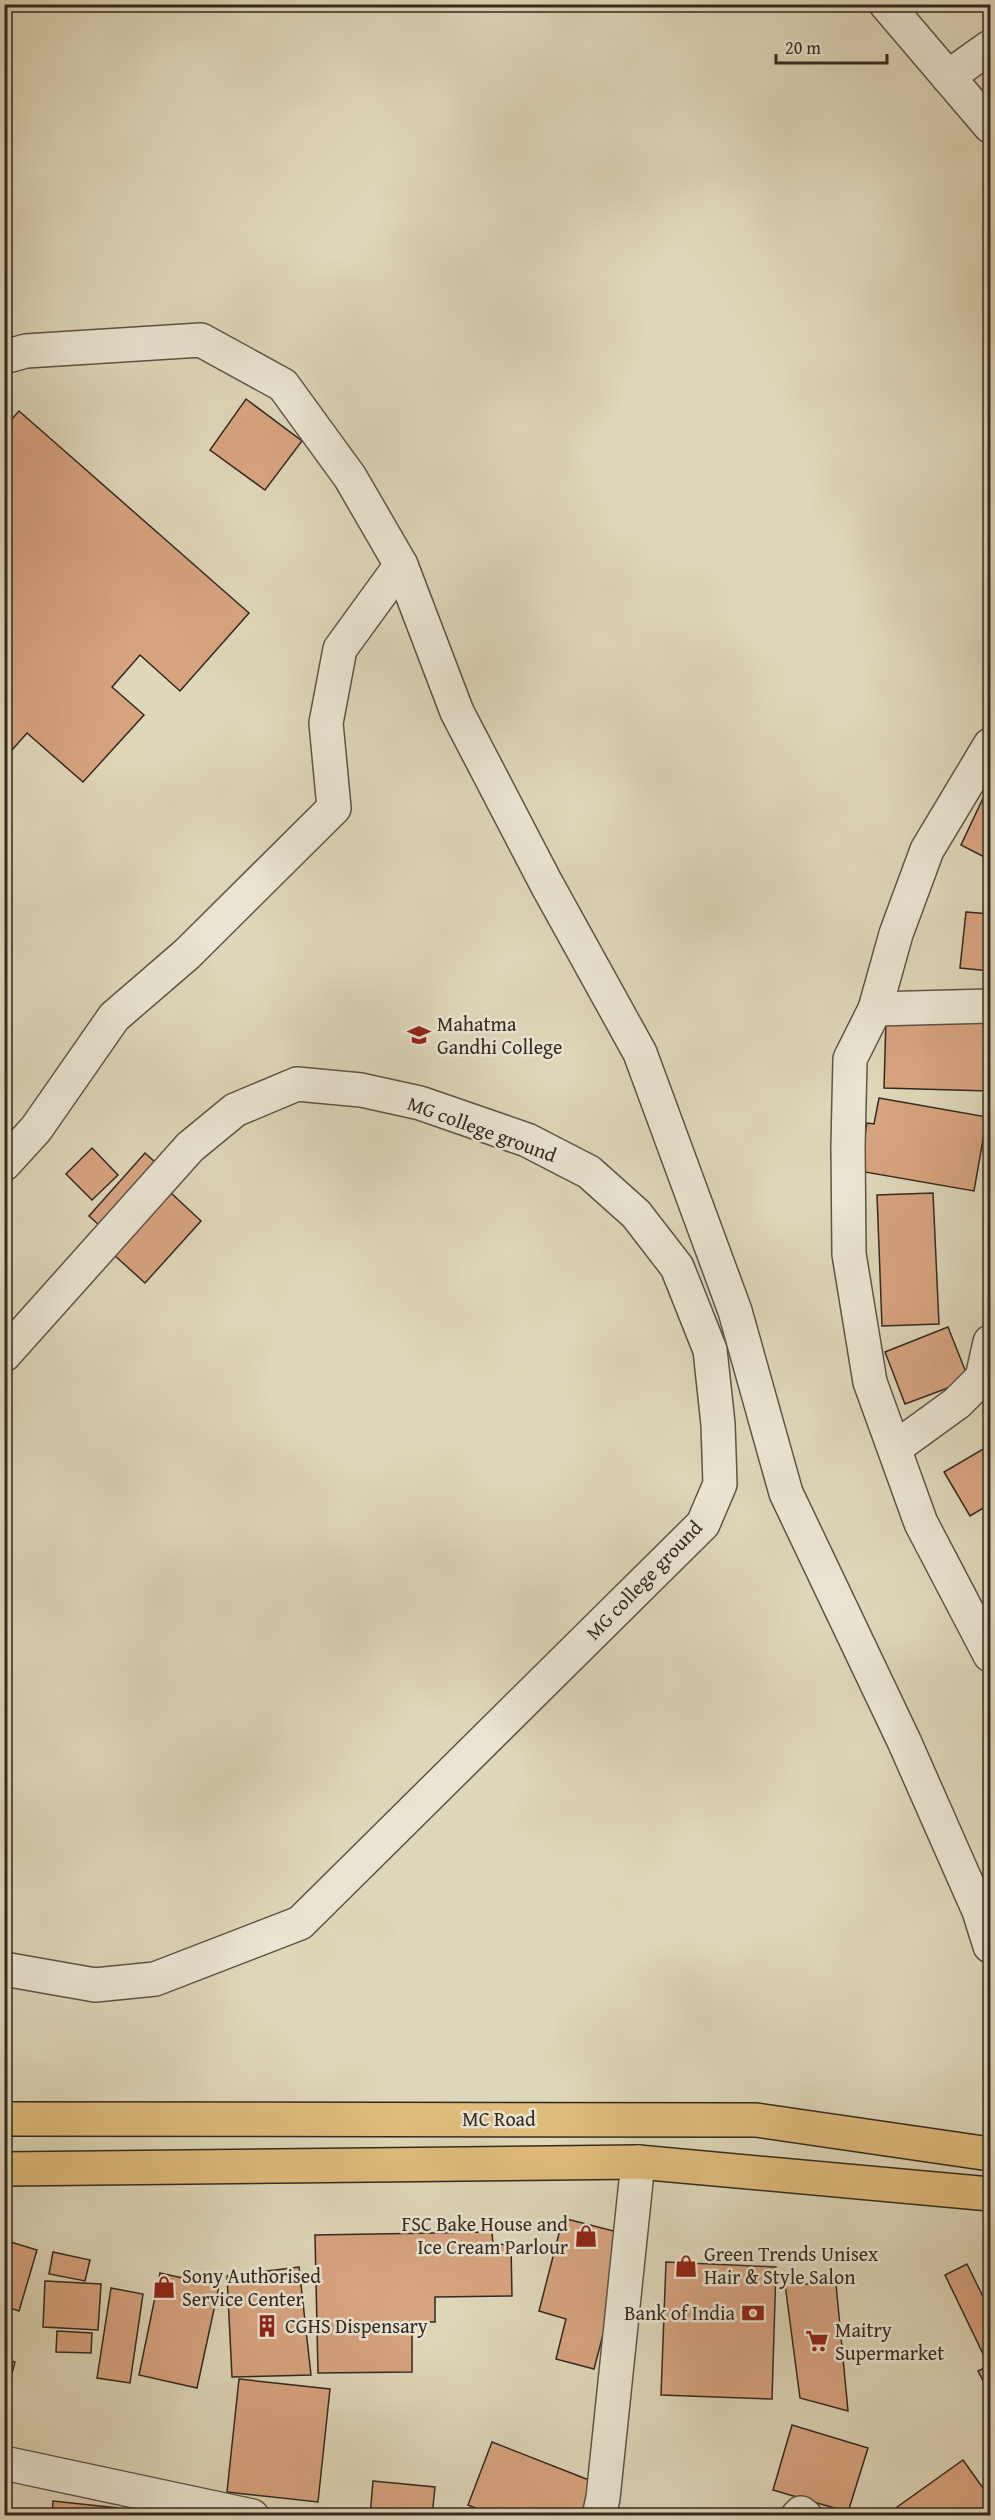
<svg xmlns="http://www.w3.org/2000/svg" width="995" height="2520" font-family="'Gentium Book Plus',serif">
<rect width="100%" height="100%" fill="#dfd7b9"/>
<filter id="stains"><feTurbulence type="fractalNoise" baseFrequency=".00333" numOctaves="4"/><feColorMatrix values="0 0 0 0 .2 0 0 0 0 .09 0 0 0 0 .02 0 0 0 .5 -.17"/></filter>
<radialGradient id="worn" r=".72"><stop offset=".6" stop-color="#630" stop-opacity="0"/><stop offset="1" stop-color="#630" stop-opacity=".3"/></radialGradient>
<g fill="#d8a480" stroke="#33291f" stroke-width="1.5">
<polygon points="246,399 302,441 265,490 210,450"/>
<polygon points="19,411 249,613 180,691 140,655 112,687 144,715 83,782 27,733 4,759 4,428"/>
<polygon points="985,794 990,796 990,860 961,845"/>
<polygon points="966,912 990,914 990,971 960,968"/>
<polygon points="886,1019 990,1022 989,1091 884,1088"/>
<polygon points="879,1098 987,1117 974,1191 859,1171 867,1123 874,1124"/>
<polygon points="92,1148 118,1175 92,1200 66,1174"/>
<polygon points="145,1153 177,1182 120,1244 89,1216"/>
<polygon points="170,1192 201,1221 145,1283 113,1254"/>
<polygon points="933,1193 939,1324 882,1326 877,1195"/>
<polygon points="948,1327 969,1380 905,1404 885,1352"/>
<polygon points="990,1445 990,1504 970,1516 944,1472"/>
<polygon points="563,2218 629,2235 594,2369 556,2359 566,2319 539,2311"/>
<polygon points="492,2232 493,2245 511,2244 512,2296 435,2297 435,2322 412,2322 412,2372 318,2373 315,2235"/>
<polygon points="4,2240 37,2250 19,2311 4,2306"/>
<polygon points="53,2252 90,2260 85,2281 49,2274"/>
<polygon points="666,2262 776,2267 772,2399 661,2395"/>
<polygon points="967,2264 990,2311 990,2361 987,2362 945,2275"/>
<polygon points="299,2267 311,2375 232,2377 227,2276"/>
<polygon points="160,2273 219,2286 197,2388 139,2375"/>
<polygon points="45,2281 101,2284 98,2330 43,2327"/>
<polygon points="785,2284 836,2284 848,2411 800,2398"/>
<polygon points="111,2288 143,2294 130,2383 97,2378"/>
<polygon points="57,2331 92,2333 91,2353 56,2352"/>
<polygon points="4,2359 15,2362 4,2402"/>
<polygon points="990,2365 990,2394 978,2371"/>
<polygon points="239,2379 330,2389 318,2502 227,2492"/>
<polygon points="792,2425 868,2448 848,2512 773,2490"/>
<polygon points="492,2442 594,2482 581,2516 495,2516 468,2505"/>
<polygon points="963,2460 990,2498 990,2516 886,2515"/>
<polygon points="373,2481 435,2487 432,2516 370,2516"/>
<polygon points="53,2501 118,2508 118,2516 52,2516"/>
</g>
<g fill="none" stroke-linecap="round" stroke-linejoin="round">
<g stroke="#5e5446" stroke-width="36">
<g id="street">
<polyline points="886,4 990,126"/>
<polyline points="948,77 990,47"/>
<polyline points="4,357 26,351 201,340 283,385 350,477 401,565 340,649 326,723 334,808 187,954 114,1017 36,1129 4,1164"/>
<polyline points="401,565 457,712 546,883 640,1053 735,1311 786,1493 904,1741 979,1911 990,1946"/>
<polyline points="990,745 927,850 896,934 875,1009 850,1059 848,1146 849,1254 870,1382 921,1523 990,1655"/>
<polyline points="875,1009 990,1006"/>
<polyline points="4,1355 190,1147 235,1110 297,1084 361,1090 420,1103 527,1140 589,1172 636,1214 677,1267 710,1350 718,1424 720,1484 703,1524 300,1923 155,1979 95,1985 4,1969"/>
<polyline points="895,1448 957,1403 982,1378 990,1342"/>
<polyline points="4,2463 252,2516"/>
<polyline points="599,2516 603,2498 638,2162"/>
<polyline points="798,2516 801,2513 805,2516"/>
</g>
</g>
<g stroke="#33291f" stroke-width="36">
<g id="primary">
<polyline points="4,2119 756,2120 990,2154"/>
<polyline points="4,2169 638,2162 990,2194"/>
</g>
</g>
<use href="#street" stroke="#eae5d2" stroke-width="33"/>
<use href="#primary" stroke="#e0bc7c" stroke-width="33"/>
</g>
<defs>
<g id="university-bare" transform="scale(1.8)"><path d="M0-5L7-2L0 1L-7-2ZM-4 1L0 2.5L4 1V4Q0 6-4 4Z" fill="#8f2418" stroke="#eae5d2" stroke-width="2.5" paint-order="stroke"/></g>
<g id="shop-bare" transform="scale(1.8)"><path d="M-5-2.5h2.3a2.7 3.5 0 0 1 5.4 0H5L5.5 6h-11ZM-1.5-2.5h3a1.5 2.3 0 0 0-3 0Z" fill="#8f2418" stroke="#eae5d2" stroke-width="2.5" paint-order="stroke"/></g>
<g id="bank-bare" transform="scale(1.8)"><path d="M-6-4H6V4H-6ZM0-2.3a2.3 2.3 0 1 0 0 4.6a2.3 2.3 0 1 0 0-4.6Z" fill="#8f2418" stroke="#eae5d2" stroke-width="2.5" paint-order="stroke"/></g>
<g id="building-bare" transform="scale(1.8)"><path d="M-4-6H4V6H1V3H-1V6H-4ZM-2.5-4.3h1.7v1.8h-1.7ZM.8-4.3h1.7v1.8H.8ZM-2.5-1h1.7V.8h-1.7ZM.8-1h1.7V.8H.8Z" fill="#8f2418" stroke="#eae5d2" stroke-width="2.5" paint-order="stroke"/></g>
<g id="supermarket-bare" transform="scale(1.8)"><path d="M-6-5.5h2.5l.6 2H6L4.5 2H-2.5L-4.4-4H-6ZM-1.5 3.2a1.3 1.3 0 1 0 .1 0ZM3 3.2a1.3 1.3 0 1 0 .1 0Z" fill="#8f2418" stroke="#eae5d2" stroke-width="2.5" paint-order="stroke"/></g>
</defs>
<g fill-rule="evenodd">
<use href="#university-bare" x="419" y="1035"/>
<use href="#shop-bare" x="586" y="2236"/>
<use href="#shop-bare" x="686" y="2266"/>
<use href="#shop-bare" x="164" y="2287"/>
<use href="#bank-bare" x="753" y="2313"/>
<use href="#building-bare" x="267" y="2326"/>
<use href="#supermarket-bare" x="817" y="2341"/>
</g>
<g text-anchor="middle" stroke-width="5" stroke-linejoin="round" paint-order="stroke">
<g font-size="20" fill="#33291f" stroke="#eae5d2" text-anchor="start">
<text x="437" y="1031">Mahatma<tspan x="437" dy="23">Gandhi College</tspan></text>
<text x="568" y="2231" text-anchor="end">FSC Bake House and<tspan x="568" dy="23">Ice Cream Parlour</tspan></text>
<text x="704" y="2261">Green Trends Unisex<tspan x="704" dy="23">Hair &amp; Style Salon</tspan></text>
<text x="182" y="2283">Sony Authorised<tspan x="182" dy="23">Service Center</tspan></text>
<text x="735" y="2320" text-anchor="end">Bank of India</text>
<text x="285" y="2333">CGHS Dispensary</text>
<text x="835" y="2337">Maitry<tspan x="835" dy="23">Supermarket</tspan></text>
</g>
<g font-size="20" fill="#33291f" stroke="#eae5d2">
<text transform="translate(482 1129) rotate(20)" y="7">MG college ground</text>
<text transform="translate(644 1580) rotate(-46)" y="7">MG college ground</text>
<text x="499" y="2126">MC Road</text>
</g>
</g>
<rect width="995" height="2520" fill="none" stroke="#dfd7b9" stroke-width="24"/>
<rect x="6" y="6" width="983" height="2508" fill="none" stroke="#33291f" stroke-width="3"/>
<rect x="12" y="12" width="971" height="2496" fill="none" stroke="#33291f" stroke-width="1.5"/>
<path d="M776 54v9h111v-9" fill="none" stroke="#33291f" stroke-width="3"/>
<text x="785" y="54" font-size="18" fill="#33291f" stroke="#eae5d2" stroke-width="4.5" paint-order="stroke">20 m</text>
<rect width="100%" height="100%" filter="url(#stains)"/>
<rect width="100%" height="100%" fill="url(#worn)"/>
</svg>
